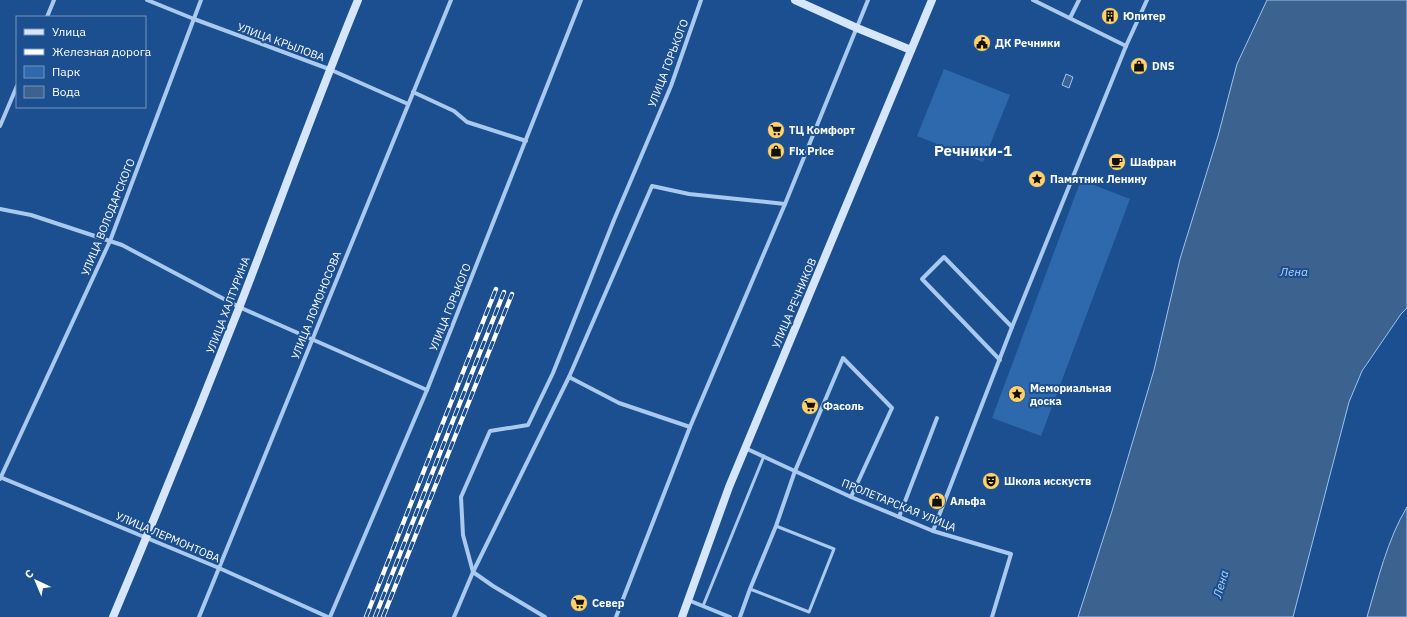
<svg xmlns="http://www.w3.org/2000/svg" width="1407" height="617" font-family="'IBM Plex Sans',sans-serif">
<rect width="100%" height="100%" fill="#1b4f8f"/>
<g fill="#2e69ad">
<polygon points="944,69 1010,95 983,162 917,136"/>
<polygon points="1081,180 1130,199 1041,436 992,418"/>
</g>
<g fill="#3c6290" stroke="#9cc4f0">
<polygon points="1267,0 1407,0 1407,308 1401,314 1362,371 1349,402 1293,617 1078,617 1112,511 1154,370 1180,259 1218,136 1237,64"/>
<polygon points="1066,74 1073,77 1069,88 1062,85"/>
<path d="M1407,507V617H1367C1378,580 1387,540 1407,507Z"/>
</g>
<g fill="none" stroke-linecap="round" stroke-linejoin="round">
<g stroke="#a9c9ee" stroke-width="3">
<polyline points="750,589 809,612 834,549 776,526"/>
<polyline points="703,606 764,456"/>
</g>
<g stroke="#a9c9ee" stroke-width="4">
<polyline points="147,0 194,19 329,69 408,104"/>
<polyline points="1033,0 1126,46"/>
<polyline points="47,17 54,0"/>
<polyline points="1070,18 1079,0"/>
<polyline points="413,92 454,111 467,122 526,141"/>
<polyline points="0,126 17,86"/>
<polyline points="0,209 31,215 122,245 239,307 427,390"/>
<polyline points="1000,360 922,279 944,257 1012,327"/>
<polyline points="569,377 619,403 690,427"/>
<polyline points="745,448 851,497 933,531 1011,554 992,617"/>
<polyline points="0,477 219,568 328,617"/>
<polyline points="0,479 110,241 201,0"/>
<polyline points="899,517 937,418"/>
<polyline points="933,531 1012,327 1126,46 1147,0"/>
<polyline points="688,600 730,617"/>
<polyline points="199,617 451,0"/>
<polyline points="330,617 427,390 581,0"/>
<polyline points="454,617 473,572 463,535 461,497 490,431 528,425 553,373 614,220 671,86 701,0"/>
<polyline points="545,617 493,586 473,572 569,377 652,186 689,194 785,204"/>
<polyline points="616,617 690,427 785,204 868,0"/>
<polyline points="740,617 750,589 776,526 795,471 843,358 892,408 851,497"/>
</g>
<g stroke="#d6e6fa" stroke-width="8">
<polyline points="795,0 857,28 911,50"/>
<path d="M113,617C156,515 198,412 239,308C279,205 316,102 358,0"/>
<polyline points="682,617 729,487 932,0"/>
</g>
<g stroke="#fff" stroke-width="4.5">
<g id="rail">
<polyline points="366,617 496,289"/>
<polyline points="375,617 504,292"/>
<polyline points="383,617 512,294"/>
</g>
</g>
<use href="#rail" stroke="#1b4f8f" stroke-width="3" stroke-dasharray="9" stroke-linecap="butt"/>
</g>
<defs>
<g id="building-disc" transform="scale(0.9)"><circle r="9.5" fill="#ffd166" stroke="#1b4f8f"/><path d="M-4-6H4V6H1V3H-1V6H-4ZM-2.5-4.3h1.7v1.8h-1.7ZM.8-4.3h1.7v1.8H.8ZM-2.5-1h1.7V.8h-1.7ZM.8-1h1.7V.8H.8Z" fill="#111"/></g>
<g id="civic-disc" transform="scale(0.9)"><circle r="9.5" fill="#ffd166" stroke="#1b4f8f"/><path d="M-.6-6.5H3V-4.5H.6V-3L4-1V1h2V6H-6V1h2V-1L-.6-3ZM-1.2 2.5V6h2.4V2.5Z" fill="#111"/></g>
<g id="shop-disc" transform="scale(0.9)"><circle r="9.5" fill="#ffd166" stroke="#1b4f8f"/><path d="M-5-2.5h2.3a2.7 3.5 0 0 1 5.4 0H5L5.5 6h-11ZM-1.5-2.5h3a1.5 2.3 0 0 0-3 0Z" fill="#111"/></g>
<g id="supermarket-disc" transform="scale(0.9)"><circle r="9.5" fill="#ffd166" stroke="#1b4f8f"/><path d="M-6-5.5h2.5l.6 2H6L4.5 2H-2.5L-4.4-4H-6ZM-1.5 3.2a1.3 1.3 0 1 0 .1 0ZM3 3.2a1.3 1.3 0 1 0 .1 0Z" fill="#111"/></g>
<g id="cafe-disc" transform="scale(0.9)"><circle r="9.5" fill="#ffd166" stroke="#1b4f8f"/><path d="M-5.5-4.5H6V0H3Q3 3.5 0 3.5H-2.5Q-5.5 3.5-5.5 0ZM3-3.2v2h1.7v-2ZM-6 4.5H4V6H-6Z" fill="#111"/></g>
<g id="sight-disc" transform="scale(0.9)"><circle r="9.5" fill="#ffd166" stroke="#1b4f8f"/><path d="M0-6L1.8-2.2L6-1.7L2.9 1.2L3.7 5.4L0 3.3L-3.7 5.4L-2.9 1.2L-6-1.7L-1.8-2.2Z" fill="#111"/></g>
<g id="theatre-disc" transform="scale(0.9)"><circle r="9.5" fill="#ffd166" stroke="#1b4f8f"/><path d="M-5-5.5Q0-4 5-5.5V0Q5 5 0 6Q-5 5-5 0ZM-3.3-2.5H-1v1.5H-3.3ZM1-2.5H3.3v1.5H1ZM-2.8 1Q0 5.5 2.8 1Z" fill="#111"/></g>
</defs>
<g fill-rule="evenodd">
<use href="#building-disc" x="1110" y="16"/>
<use href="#civic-disc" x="982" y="43"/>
<use href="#shop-disc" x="1139" y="66"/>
<use href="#supermarket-disc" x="776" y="130"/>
<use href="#shop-disc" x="776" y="151"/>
<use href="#cafe-disc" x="1117" y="162"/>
<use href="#sight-disc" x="1037" y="179"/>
<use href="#sight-disc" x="1017" y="394"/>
<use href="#supermarket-disc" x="810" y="406"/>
<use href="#theatre-disc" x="991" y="481"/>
<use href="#shop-disc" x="937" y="501"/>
<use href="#supermarket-disc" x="579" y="603"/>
</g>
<g text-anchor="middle" stroke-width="4" stroke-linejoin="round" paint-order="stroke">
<g font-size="11" font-weight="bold" fill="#fff" stroke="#1b4f8f" text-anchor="start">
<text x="1123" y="20">Юпитер</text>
<text x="995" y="47">ДК Речники</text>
<text x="1152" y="70">DNS</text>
<text x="789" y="134">ТЦ Комфорт</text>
<text x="789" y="155">Fix Price</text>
<text x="1130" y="166">Шафран</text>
<text x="1050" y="183">Памятник Ленину</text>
<text x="1030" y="392">Мемориальная<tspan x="1030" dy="13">доска</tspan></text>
<text x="823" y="410">Фасоль</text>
<text x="1004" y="485">Школа исскуств</text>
<text x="950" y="505">Альфа</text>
<text x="592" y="607">Север</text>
</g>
<g font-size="11" fill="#fff" stroke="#1b4f8f">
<text transform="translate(281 42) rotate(20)" y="4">УЛИЦА КРЫЛОВА</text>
<text transform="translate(668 63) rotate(-69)" y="4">УЛИЦА ГОРЬКОГО</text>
<text transform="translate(108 217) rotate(-68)" y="4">УЛИЦА ВОЛОДАРСКОГО</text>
<text transform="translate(794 303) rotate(-67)" y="4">УЛИЦА РЕЧНИКОВ</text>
<text transform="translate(228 305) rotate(-69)" y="4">УЛИЦА ХАЛТУРИНА</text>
<text transform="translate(316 305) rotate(-68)" y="4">УЛИЦА ЛОМОНОСОВА</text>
<text transform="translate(450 307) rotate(-68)" y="4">УЛИЦА ГОРЬКОГО</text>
<text transform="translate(899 505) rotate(22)" y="4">ПРОЛЕТАРСКАЯ УЛИЦА</text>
<text transform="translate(168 537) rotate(23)" y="4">УЛИЦА ЛЕРМОНТОВА</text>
</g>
<g font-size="12" font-style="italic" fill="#b5d3f5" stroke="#1b4f8f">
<text x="1294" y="276">Лена</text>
<text transform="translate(1221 584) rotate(-74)" y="4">Лена</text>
</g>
<g font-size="15" font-weight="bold" fill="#fff" stroke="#1b4f8f">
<text x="973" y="156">Речники-1</text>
</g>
</g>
<rect x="16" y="16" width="130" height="92" fill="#1b4f8f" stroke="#7695bc"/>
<rect x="24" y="29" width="20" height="6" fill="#d6e6fa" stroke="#7695bc"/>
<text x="52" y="36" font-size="12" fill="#ffffff">Улица</text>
<rect x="24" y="49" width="20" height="6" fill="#ffffff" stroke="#7695bc"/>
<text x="52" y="56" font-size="12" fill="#ffffff">Железная дорога</text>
<rect x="24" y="66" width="20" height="12" fill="#2e69ad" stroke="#7695bc"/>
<text x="52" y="76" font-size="12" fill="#ffffff">Парк</text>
<rect x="24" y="86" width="20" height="12" fill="#3c6290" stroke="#7695bc"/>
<text x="52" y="96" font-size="12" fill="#ffffff">Вода</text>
<g transform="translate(36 581) rotate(316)" stroke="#1b4f8f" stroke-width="3" paint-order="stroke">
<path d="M0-3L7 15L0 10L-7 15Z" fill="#ffffff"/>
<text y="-6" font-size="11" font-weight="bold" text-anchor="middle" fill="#ffffff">С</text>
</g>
</svg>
